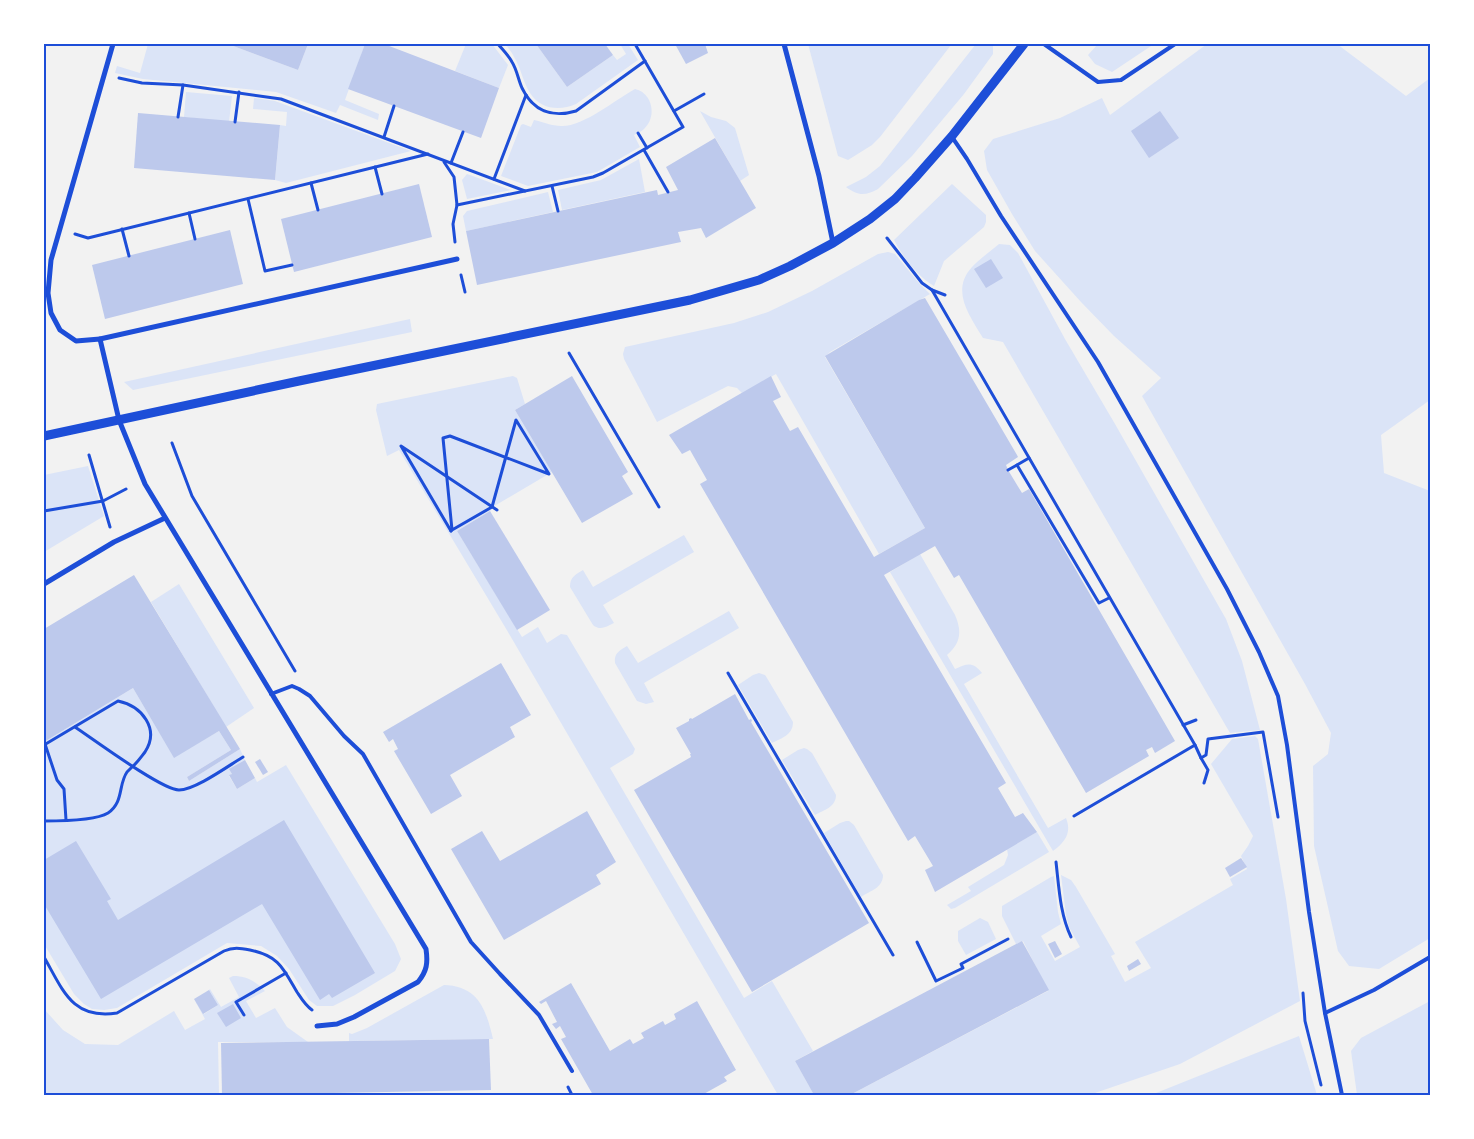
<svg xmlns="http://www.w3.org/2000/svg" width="1474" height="1139" font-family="'Varela Round',sans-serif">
<rect width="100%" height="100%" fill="#f2f2f2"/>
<g fill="#dbe4f7">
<polygon points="148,44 228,44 298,70 308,44 365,44 345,100 379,114 378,120 340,105 336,113 276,92 143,79 115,73 117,66 140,73"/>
<polygon points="466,44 492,44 508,65 499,88 455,71"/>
<path d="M505,44H536L567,87L613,55L617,60L626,54L620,44H628L638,60L576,104C560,111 541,110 530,93C523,82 521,68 514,57C512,52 508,48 505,44Z"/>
<polygon points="808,44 950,44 951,45 880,137 872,145 848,160 838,156"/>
<path d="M976,44H993V54L964,94L912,156L878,189C865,196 858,196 846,187L866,177L880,166Z"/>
<polygon points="1098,44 1154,44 1112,72 1095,64 1088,55"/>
<polygon points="1207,44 1337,44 1406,96 1430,78 1430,400 1381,435 1384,473 1430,491 1430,938 1379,969 1349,966 1338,951 1314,846 1313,766 1328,754 1331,733 1305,684 1142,396 1161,378 1114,336 1081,302 1035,251 1012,214 987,170 984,151 993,139 1060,118 1102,98 1110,115"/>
<path d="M635,89C653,93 657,117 644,129C641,132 637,133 634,135L640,147L597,172L528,186L501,176L521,125L523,124L531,127L534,120C543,122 552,126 561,126C583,127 615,100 635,89Z"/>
<polygon points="186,92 232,96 229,122 184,117"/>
<polygon points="254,98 275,101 411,151 286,183 275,180 280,125 286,126 287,112 253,109"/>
<polygon points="700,111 711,117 726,121 735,128 749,175 740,181"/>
<polygon points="639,159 645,192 562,210 558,190 601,180"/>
<polygon points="467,174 470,175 511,190 467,199 462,180"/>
<path d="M952,184L986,215V222L984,227L944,261L934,286C917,276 903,257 894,240Z"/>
<polygon points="548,192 553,212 466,231 463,216 467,211"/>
<path d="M999,244L1010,245L1018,253L1065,339L1115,424L1226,619L1242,661L1260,730L1230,733L1003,342L983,338C970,316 950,291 972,267C979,259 990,252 999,244Z"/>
<polygon points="888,252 895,254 919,283 930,294 830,352 825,357 925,528 879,554 776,374 742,393 737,388 728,386 657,422 624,359 623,354 625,347 734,323 768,312 812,291 878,254"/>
<polygon points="410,319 412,332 133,390 124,382"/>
<polygon points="513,376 517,378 525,404 515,410 552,472 496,505 490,511 457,531 522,637 538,627 547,643 561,634 567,635 635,749 633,754 610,768 744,998 772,981 813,1051 795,1061 814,1095 778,1095 508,632 399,450 387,456 376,410 377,404"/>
<polygon points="88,466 104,516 44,552 44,475"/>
<path d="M684,535L694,552L603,605L614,623C606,627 600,631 593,625L570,587C570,577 575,575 583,570L593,587Z"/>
<path d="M920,554L955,615C962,631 961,643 947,655L955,669C967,664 972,661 982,673L964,684L1048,828L1066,818C1072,833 1065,842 1053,851L890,572Z"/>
<polygon points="179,584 254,708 226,727 151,602"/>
<path d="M729,611L739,628L644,683L654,702L646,704L637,701L615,663C614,653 619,651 627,646L638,663Z"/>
<path d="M759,673L765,675L767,678L793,722C793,735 782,738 772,743L738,685L753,675Z"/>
<polygon points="133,688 174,757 219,731 231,750 187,777 189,781 240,749 245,760 230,769 232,774 229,776 237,789 255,778 257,782 286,765 395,944 401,959 395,971 355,995 333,1006 317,1006 309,1000 289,969 277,956 261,946 227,943 117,1008 104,1010 92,1009 84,1004 74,994 44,944 44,742"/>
<polygon points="1255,736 1258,739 1286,899 1300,1001 1180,1064 1089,1095 850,1095 1048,991 1023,941 1016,944 1002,916 1002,906 1051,877 1054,876 1058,912 1061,924 1041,936 1055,961 1080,947 1069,927 1066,915 1061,875 1071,880 1076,887 1115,954 1111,956 1125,982 1151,968 1135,942 1233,885 1230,879 1247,869 1241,856 1248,846 1253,836 1211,764 1232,739"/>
<path d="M804,748L807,749L812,753L836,795C836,807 824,810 815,815L782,760L798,750Z"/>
<path d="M846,821H849L854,825L883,875C883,888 870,891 861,897L824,833L840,823Z"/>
<polygon points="1037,832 1049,852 955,908 951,909 947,905 971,891 968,887 1004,865 1008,855 1007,849"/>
<polygon points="980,918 988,922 996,939 966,955 958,941 958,931"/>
<path d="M233,976C247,976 255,981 265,991L246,1001L256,1018L275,1008L287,1027L308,1042H218L219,1095H44V1009L63,1030L85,1044L118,1045L174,1011L185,1030L205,1019L194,999L204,1014L218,1005L209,990L210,989L221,1007L239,997L229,978Z"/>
<path d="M444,985C478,986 486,1009 493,1039L349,1041V1033L352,1034L367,1028Z"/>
<polygon points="1430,1001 1430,1095 1357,1095 1351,1051 1361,1038"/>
<polygon points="1299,1036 1317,1095 1151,1095"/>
</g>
<g fill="#bdc9ec">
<polygon points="228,44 308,44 298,70"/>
<polygon points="365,44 384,44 499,88 481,138 348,89"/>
<polygon points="536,44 605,44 613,55 567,87"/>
<polygon points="675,44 705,44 708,53 686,64"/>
<polygon points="1160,111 1179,138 1149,158 1131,131"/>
<polygon points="138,113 280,125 275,180 134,168"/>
<polygon points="715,138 756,208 706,238 701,228 678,232 681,242 477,285 466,231 657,190 658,195 678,190 666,167"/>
<polygon points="419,184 432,237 294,272 281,219"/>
<polygon points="230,230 243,284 105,319 92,265"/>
<polygon points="991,259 1003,278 986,288 974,269"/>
<polygon points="925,298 1017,455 1018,457 1006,465 1008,470 1022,493 1029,489 1175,741 1155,753 1152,747 1146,750 1149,756 1086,793 959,575 954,578 935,546 884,575 1006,783 998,788 1015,817 1023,813 1037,832 935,892 925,870 933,866 915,836 908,841 700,484 707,480 690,450 682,454 669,435 771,376 781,397 773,401 790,431 798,427 874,557 925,528 825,356 919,300"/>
<polygon points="572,376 628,472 622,476 633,494 582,523 515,410"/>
<polygon points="490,511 550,610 517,630 457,531"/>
<polygon points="134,575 240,749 189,781 187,777 231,750 219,731 174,758 133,688 44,742 44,629"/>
<polygon points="501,663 531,715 510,727 515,737 450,775 462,796 431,814 394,751 398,749 393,739 389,742 383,732"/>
<polygon points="735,694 749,720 751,719 752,721 751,722 869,923 752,992 634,790 691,757 690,754 691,754 676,728 689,721 689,719 691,718 692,719"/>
<polygon points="260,759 268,772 263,775 255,762"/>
<polygon points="245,760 255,778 237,789 229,775 232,774 229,769"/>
<polygon points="587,811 616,862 596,875 601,884 504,940 451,849 482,831 500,861"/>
<polygon points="284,820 375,973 332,998 329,994 320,1000 262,904 101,999 44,904 44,860 76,841 111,899 107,901 118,920"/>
<polygon points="1241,858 1247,867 1230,877 1225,868"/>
<polygon points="1022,941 1049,990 850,1095 814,1095 795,1061"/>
<polygon points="1055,941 1062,954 1055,958 1048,944"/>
<polygon points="1138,959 1141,964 1129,971 1127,966"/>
<polygon points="571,983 610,1051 630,1039 633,1044 644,1038 641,1033 663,1021 665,1025 676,1019 674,1014 697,1001 736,1070 724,1077 727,1081 702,1095 593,1095 561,1039 566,1037 560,1026 556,1029 552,1024 557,1022 546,1001 541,1004 539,1002"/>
<polygon points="209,990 218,1005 203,1014 194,999"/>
<polygon points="233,1004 241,1018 226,1027 217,1013"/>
<polygon points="489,1039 491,1090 222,1095 221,1043"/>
</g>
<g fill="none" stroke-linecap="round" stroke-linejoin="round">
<g stroke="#1d4ed8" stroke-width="3">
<path d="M498,44C503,50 509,56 512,62C517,70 518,79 522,88C533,111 552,118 576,111L645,61"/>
<polyline points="119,78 142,83 183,85 281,99 525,191"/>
<polyline points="674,111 704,94"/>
<polyline points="178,117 183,85"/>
<polyline points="235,122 239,92"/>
<polyline points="638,133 647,148"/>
<polyline points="384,137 394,106"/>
<polyline points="644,150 668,192"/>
<polyline points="444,162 454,177 457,205 453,224 455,242"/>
<polyline points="451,163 463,132"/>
<polyline points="375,167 382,194"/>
<polyline points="494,179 526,95"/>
<polyline points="311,183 318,210"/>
<polyline points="552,186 558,211"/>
<polyline points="248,199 265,271 292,265"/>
<polyline points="457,205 593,177 603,173 683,127 635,44"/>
<polyline points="189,213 195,239"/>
<polyline points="122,229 129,256"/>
<polyline points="75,234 88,238 428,154"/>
<polyline points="887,238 922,283 932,290 945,295"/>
<polyline points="461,275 465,292"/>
<polyline points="932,290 1195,745"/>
<polyline points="569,353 659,507"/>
<polyline points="172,443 192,496 295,671"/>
<polyline points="89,455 110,527"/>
<polyline points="1017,465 1029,458"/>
<polyline points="1008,470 1017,465 1099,603 1109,598"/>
<polyline points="44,511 103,501 126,489"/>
<polyline points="451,531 452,530 443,438 450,436 549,474 516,420 492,507 452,530"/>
<polyline points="451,531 401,446 497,510"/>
<polyline points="728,673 893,955"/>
<polyline points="1183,725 1196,720"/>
<path d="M75,727C93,739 162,790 179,790C195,790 228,766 243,757"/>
<polyline points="45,744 57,780 64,789 66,820"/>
<path d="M44,745L118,701C142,706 160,729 145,752C141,757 137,763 132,767C131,768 128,771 127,772C118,785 124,802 108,813C95,821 60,821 44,821"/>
<polyline points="1201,758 1208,770 1204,783"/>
<polyline points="1074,816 1195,745 1201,758 1206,755 1208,739 1263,732 1278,817"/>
<path d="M1056,862C1059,888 1060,914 1071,937"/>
<polyline points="917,942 936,981 963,968 961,964 1008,939"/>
<path d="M44,957C63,990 72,1020 117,1013L224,951C233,947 240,948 250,950C279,956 283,968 297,992C301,998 305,1005 312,1010"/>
<polyline points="1303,993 1305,1021 1321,1085"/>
<polyline points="244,1015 236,1002 286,973"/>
<polyline points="568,1087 572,1095"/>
</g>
<g stroke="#1d4ed8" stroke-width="4">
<polyline points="1044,44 1098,82 1121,80 1175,44"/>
<polyline points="952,137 967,159 1001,216 1098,362 1227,589 1259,652 1278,696 1287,745 1309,912 1325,1013 1342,1095"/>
<polyline points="271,694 292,686 299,689 310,696 344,736 363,754 471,942 500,974 539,1015 572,1071"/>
<polyline points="1325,1013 1374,990 1430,957"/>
</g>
<g stroke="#1d4ed8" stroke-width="5">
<path d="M113,44L51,260L48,293L51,313L60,330L76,341L100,339L119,420L145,484L426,949C428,963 427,971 418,982L354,1017L337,1024L317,1026"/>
<polyline points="784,44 819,176 833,243"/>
<polyline points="100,339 457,259"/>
<polyline points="44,584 114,542 165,518"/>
</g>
<polyline stroke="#1d4ed8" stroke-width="9" points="44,436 299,381 690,300 759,280 790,266 833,243 870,219 895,199 915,178 952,136 1024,44"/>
</g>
<rect width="1474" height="1139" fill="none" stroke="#ffffff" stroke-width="90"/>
<rect x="45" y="45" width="1384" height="1049" fill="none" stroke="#1d4ed8" stroke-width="2"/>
</svg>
